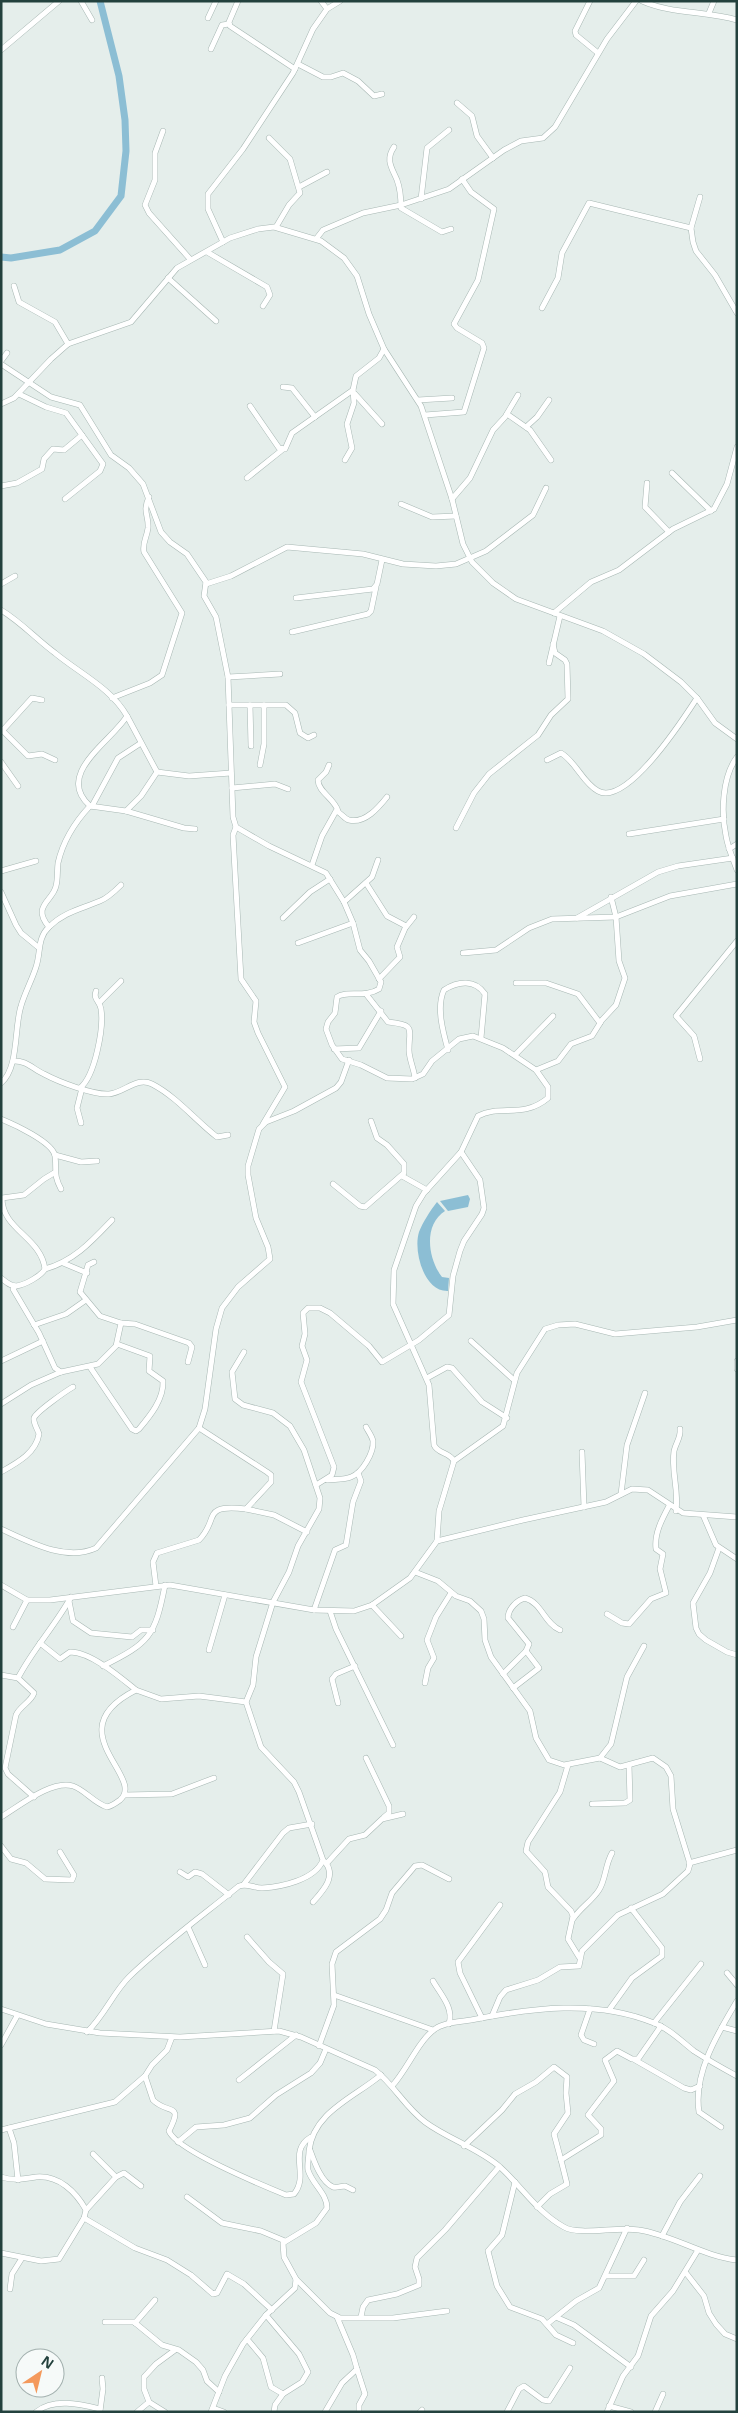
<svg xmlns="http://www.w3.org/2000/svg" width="738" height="2413" font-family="'Open Sans',sans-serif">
<rect width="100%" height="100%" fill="#e5eeeb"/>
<g fill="#8cbed4">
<polygon points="468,1195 470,1199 468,1207 448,1211 440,1201"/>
<path d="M437,1202L445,1211C423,1225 428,1259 442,1277L449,1278L448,1291C424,1292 413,1251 419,1232C423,1222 430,1211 437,1202Z"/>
</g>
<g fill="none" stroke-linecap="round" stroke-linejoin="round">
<polyline stroke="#8cbed4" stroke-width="7" points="1,257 11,258 60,250 95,231 121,196 126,151 125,120 119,76 100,1"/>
<g stroke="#a7b7b3" stroke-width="6">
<g id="minor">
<polyline points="81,1 92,20"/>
<polyline points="238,1 229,22 230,26 295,69"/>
<polyline points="321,1 327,9"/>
<polyline points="590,1 575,31 576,35 598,53"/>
<path d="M642,1C671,14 706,11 737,20"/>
<polyline points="709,13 714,1"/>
<polyline points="208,18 216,1"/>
<polyline points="211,49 222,25 229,24"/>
<polyline points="1,50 59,1"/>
<polyline points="298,64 323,77 331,77 343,73 358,81 374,96 382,94"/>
<polyline points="457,103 472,116 477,136 493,158"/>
<polyline points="163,131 155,153 155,180 145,205 149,213 190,259"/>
<polyline points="269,138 290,159 300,193 289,205 276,227"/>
<path d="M394,147C385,160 392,168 397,180C400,188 401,200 401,208L442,232L451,229"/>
<polyline points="299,187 327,172"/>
<polyline points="700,197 691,228 693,242 696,251 715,275 737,313"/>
<polyline points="421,199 427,148 449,130"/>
<polyline points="316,239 323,230 363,213 401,205 449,189 504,150 521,141 543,138 555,127 607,39 636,1"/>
<polyline points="223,242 208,209 208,194 243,149 293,73 313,29 327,9 340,1"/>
<polyline points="207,252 267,287 270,295 263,306"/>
<polyline points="168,278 216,321"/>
<polyline points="14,286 19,302 55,322 68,344"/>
<polyline points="542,308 558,278 562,253 589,203 691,228"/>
<polyline points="1,361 7,353"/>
<path d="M1,364L51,397L80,405L111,455L129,468L143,484L161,532L170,542L187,554L206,582L204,596L216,617L228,677L233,817L236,827L269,846L326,873L344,902L353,923L360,950L369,961L381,982L379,989C365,998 346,990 337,997L335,1013L328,1022L326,1029L332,1045L342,1059L361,1065L387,1078L412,1079L423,1074L432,1061L459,1039L473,1036L503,1048L536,1070L548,1087V1098C523,1119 501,1104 478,1116L461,1152L424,1193L416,1206L394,1270L393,1304L429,1385L434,1445C438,1454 449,1452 454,1461"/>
<polyline points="283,387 292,388 315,417"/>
<polyline points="19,394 46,407 66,413 103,464 100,471 65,499"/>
<polyline points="355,394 382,424"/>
<polyline points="418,400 452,398"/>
<polyline points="1,404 14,398 51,359 68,344 131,322 177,268 230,238 258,229 274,227 321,241 344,258 357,276 369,314 384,349 421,406 452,499 463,544 472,562 493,583 516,599 603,631 644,654 681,682 697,698 715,723 737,739"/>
<polyline points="250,406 279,448 285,449 292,433 353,390 356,376 379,358 384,349"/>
<polyline points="507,414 530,430 551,460"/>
<polyline points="425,415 464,412 484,348 482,343 457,328 454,324 478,280 494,209 471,192 462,179"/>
<polyline points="526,427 537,417 549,400"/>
<polyline points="345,460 352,448 347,424 354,403 353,390"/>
<polyline points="672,473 711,511"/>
<polyline points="247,478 282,450"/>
<polyline points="647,483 645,507 669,532"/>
<polyline points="1,486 17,483 42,469 44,459 53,449 64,450 82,435"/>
<polyline points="452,499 470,478 493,430 505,417 518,395"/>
<polyline points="401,504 432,517 456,516"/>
<polyline points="1,584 15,576"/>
<polyline points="206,584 231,576 287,547 363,554 403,564 436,566 456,564 486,551 533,515 546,488"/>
<polyline points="296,598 373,589 377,584 382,560"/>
<path d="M1,610C21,622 36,639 55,653C79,673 111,688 127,716C112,741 54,774 90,806"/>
<polyline points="554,613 591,582 619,570 673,529 714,509 727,484 737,447"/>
<polyline points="292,632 368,614 371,611 376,587"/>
<polyline points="549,663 560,616"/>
<polyline points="228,677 280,674"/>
<path d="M112,698L150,683L162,675L182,613L144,552C142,543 147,537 148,528C149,515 142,512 149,497"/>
<polyline points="229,705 286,705 295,713 300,733 308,738 314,735"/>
<polyline points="250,705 251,746"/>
<polyline points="127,716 157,772"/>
<polyline points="1,729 28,756 42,754 55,760"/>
<polyline points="3,730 32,698 42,700"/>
<path d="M737,757C722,777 721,813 726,836C728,848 733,859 737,870"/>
<path d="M547,760L561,753C576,762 583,783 598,791C627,807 684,718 697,698"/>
<polyline points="1,762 18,786"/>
<polyline points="260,765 264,744 264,705"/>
<path d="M329,765L326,772L318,780C318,792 335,799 338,811"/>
<polyline points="232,788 275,784 288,789"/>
<polyline points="92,806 118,758 141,743"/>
<polyline points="126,811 141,796 157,772 189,776 231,773"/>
<polyline points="236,827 233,835 241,979 256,1001 254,1022 258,1033 285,1087 263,1124"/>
<polyline points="456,828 474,793 489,774 538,735 551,715 568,699 567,664 565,660 555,653 553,644"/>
<polyline points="629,834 724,819"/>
<polyline points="729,849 737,844"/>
<path d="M312,865L322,836L336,811C342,813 344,819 349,820C365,824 379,807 387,797"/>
<polyline points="1,871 36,861"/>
<polyline points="366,883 387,916 406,926 397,947 400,957 379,979"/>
<polyline points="1,892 16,925 21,933 38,947"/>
<polyline points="344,902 372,877 378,860"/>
<polyline points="283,918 310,892 330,879"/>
<polyline points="577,918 658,872 678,866 733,858"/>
<path d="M49,927C31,906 53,901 56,886C58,879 57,871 58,863C63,841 75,822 90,806L126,811L184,828L195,829"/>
<polyline points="406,927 414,917"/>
<polyline points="298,943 353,923"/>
<polyline points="463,953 496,950 529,928 552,919 616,917 670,896 737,884"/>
<polyline points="516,983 546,983 578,994 600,1023"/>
<path d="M366,994L388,1022C416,1025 409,1028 409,1050C409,1059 414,1069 415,1078"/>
<polyline points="99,1003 121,981"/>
<polyline points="334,1049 359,1048 381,1011"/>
<path d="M448,1050C443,1032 436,1007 444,990C458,981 475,979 485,994L481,1038"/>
<polyline points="515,1055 553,1016"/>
<polyline points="700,1059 694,1036 676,1016 737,941"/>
<path d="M13,1061C26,1060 33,1069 44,1074C59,1082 93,1095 109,1094C124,1093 137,1076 152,1084C177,1097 195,1120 217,1137L228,1135"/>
<polyline points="536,1070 558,1061 571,1044 592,1036 602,1020 616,1005 625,978 619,961 616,917 611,897"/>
<path d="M1,1083C19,1068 14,1028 21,1006C25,992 32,980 36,967C41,953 37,938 49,927C64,912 81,909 100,901C108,898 115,891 121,885"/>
<path d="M80,1088C95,1076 104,1028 101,1009C100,1001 93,1000 96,991"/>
<path d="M1,1119C13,1124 53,1142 55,1156C57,1171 53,1174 61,1189"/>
<polyline points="81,1123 77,1108 82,1088"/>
<polyline points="55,1155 81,1162 97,1161"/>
<polyline points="402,1176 427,1190"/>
<polyline points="333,1184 360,1206 365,1207 404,1173 404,1164 387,1145 377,1138 371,1121"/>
<polyline points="63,1263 87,1273"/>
<path d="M45,1269C74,1261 92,1241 112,1220"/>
<path d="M1,1278C6,1282 10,1286 16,1286C25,1285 41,1276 45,1269C41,1237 2,1230 2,1198L24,1195L44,1179L54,1173"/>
<polyline points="15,1286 13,1289 39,1333 55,1368 61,1372"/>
<polyline points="121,1323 135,1324 189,1343 192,1347 188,1362"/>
<polyline points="34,1325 66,1314 86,1300"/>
<polyline points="471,1341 514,1380"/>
<polyline points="1,1361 43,1341"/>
<polyline points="737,1361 737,1369"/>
<path d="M90,1367L132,1429L136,1431L139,1429C150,1416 164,1399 163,1381L149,1371L150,1356L117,1344"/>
<polyline points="427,1378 447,1367 452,1368 482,1402 507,1418"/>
<polyline points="1,1404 31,1385 61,1372 98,1364 116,1346 121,1323 100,1316 80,1292 88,1265 94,1262"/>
<polyline points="582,1452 584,1507"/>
<path d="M1,1472C17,1463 36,1453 39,1434C38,1430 33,1423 34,1418C36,1412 66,1391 73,1387"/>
<path d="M327,1480C334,1479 344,1480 351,1477C362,1473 374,1453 373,1441C372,1436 368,1431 366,1427"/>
<polyline points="316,1485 332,1475 334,1467 301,1382 307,1360 302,1346 305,1334 303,1313 308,1308 320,1308 330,1313 369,1346 382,1362 419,1340 449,1315 453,1276 460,1251 464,1241 482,1214 484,1208 480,1180 461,1152"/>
<polyline points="621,1494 627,1445 645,1393"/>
<polyline points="246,1509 274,1515 307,1532"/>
<path d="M676,1511C679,1490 671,1471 674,1451C676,1442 681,1438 680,1429"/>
<polyline points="703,1515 716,1545 737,1559"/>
<path d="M1,1529C29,1542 66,1562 96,1548L199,1428L205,1409L216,1329L222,1308L238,1287L270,1259L268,1247L256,1218L248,1175V1166L259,1129L266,1122L294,1111L336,1088L341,1082L349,1060"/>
<polyline points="437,1541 439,1511 454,1461 503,1426 517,1373 545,1329 558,1325 575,1324 615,1334 697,1327 737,1320"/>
<polyline points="719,1548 710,1573 693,1603 696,1628 699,1634 706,1640 727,1652 737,1655"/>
<polyline points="415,1572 438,1581 456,1596 470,1601 481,1611 484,1619 485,1640 491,1657 530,1711 536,1738 549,1760 564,1765 600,1758 620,1767 653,1758 666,1767 671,1776 673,1809 690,1864 688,1871 663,1894 618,1915 582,1951 579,1966 560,1967 538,1980 506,1990 500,1997 492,2016"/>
<polyline points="1,1585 27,1600 50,1600 170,1585 314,1610 354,1611 372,1605 410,1578 437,1541 523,1520 606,1502 632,1489 648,1490 683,1513 737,1517"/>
<path d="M156,1586L153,1562L157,1553L199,1540C220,1519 200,1504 246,1509L271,1482V1475L267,1472L199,1428"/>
<polyline points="69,1601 73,1621 91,1633 132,1637 141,1630 153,1630"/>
<polyline points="372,1605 401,1636"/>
<polyline points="314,1610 335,1550 346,1545 353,1502 361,1481 358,1473"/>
<polyline points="330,1611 336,1629 393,1745"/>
<path d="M607,1614L622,1623L629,1624L651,1599L666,1593L660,1569L663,1554L656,1549C654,1534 662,1519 669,1506"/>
<polyline points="13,1627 27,1600"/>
<path d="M40,1643L60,1659L70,1652C91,1652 120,1677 136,1690"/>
<polyline points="209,1650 225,1595"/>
<path d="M103,1666C149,1643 155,1637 165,1585"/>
<path d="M503,1674L526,1651L529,1644L508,1618C508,1609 517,1600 525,1598C542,1603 544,1623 560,1630"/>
<polyline points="1,1675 18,1678"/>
<polyline points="425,1683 428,1668 434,1658 427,1640 436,1617 451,1593"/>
<polyline points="513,1688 539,1668 526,1651"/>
<polyline points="338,1703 332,1679 336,1674 355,1666"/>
<polyline points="366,1758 389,1806 389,1813 384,1817"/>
<polyline points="600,1758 611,1744 627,1677 644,1646"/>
<polyline points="568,1765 560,1792 528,1842 526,1851 545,1872 548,1887 571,1911 573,1916 568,1939 579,1957"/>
<polyline points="125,1795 172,1794 214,1778"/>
<path d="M34,1797L8,1774L5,1768L16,1715C20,1706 31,1702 34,1693L18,1678C33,1649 55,1626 71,1597"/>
<polyline points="592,1804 625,1803 630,1800 629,1765"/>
<path d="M1,1817C18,1807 52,1779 73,1786C85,1790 94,1803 107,1807C112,1806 116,1803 120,1800C147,1777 55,1731 136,1690L161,1699L199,1696L246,1702"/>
<polyline points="1,1846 11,1859 26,1863 45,1879 72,1880 74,1875 60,1852"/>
<polyline points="327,1863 349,1839 365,1835 382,1819 403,1814"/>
<polyline points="689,1863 737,1850"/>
<polyline points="180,1872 188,1877 195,1872 202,1874 229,1895"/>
<polyline points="244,1884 283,1833 289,1828 312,1824"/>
<path d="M313,1902C323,1891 337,1876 325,1862"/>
<path d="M573,1919C580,1908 592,1901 599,1890C606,1879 605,1865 612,1853"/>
<polyline points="188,1927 205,1965"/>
<polyline points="247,1937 269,1962 283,1974 274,2031"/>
<polyline points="727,1973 737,1985"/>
<path d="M433,1981C441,1995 454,2008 449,2024"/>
<polyline points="334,1995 433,2030"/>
<path d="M1,2009L46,2024L100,2033L180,2037L279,2031L301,2037L375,2070C394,2085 405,2107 425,2122C448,2139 478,2148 500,2167C522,2187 537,2212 564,2227C580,2236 617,2226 639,2230C673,2235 702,2256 737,2260"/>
<polyline points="590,2009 581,2035 584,2040 594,2044"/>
<polyline points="609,2010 632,1978 662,1956 662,1948 631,1908"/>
<polyline points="482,2018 460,1973 458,1962 500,1905"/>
<polyline points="654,2023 701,1964"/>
<polyline points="722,2027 737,2031"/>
<path d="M87,2032C104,2016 113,1993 129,1977C163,1944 202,1916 239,1886C247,1883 254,1888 262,1888C281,1887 315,1880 323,1860L299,1792L294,1782L261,1747L246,1702L253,1685L256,1657L273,1602L289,1572L298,1546L319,1509L320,1498L304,1450L290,1426L273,1413L243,1405L235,1399L232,1372L244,1352"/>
<polyline points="1,2045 17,2016"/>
<polyline points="319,2046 334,2005 332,1964 336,1952 380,1919 386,1910 392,1893 415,1866 422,1865 449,1879"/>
<polyline points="635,2060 684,2088 691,2090 700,2086"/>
<path d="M145,2076L153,2100C168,2115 184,2102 169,2131C176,2150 264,2186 286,2195L294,2194C310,2175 287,2151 311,2137"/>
<polyline points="239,2080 296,2035"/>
<path d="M392,2086C407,2070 418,2041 435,2029C444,2022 460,2022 471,2020C531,2008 596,1999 654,2023C670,2029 681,2041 694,2051C708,2060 722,2068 737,2076"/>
<path d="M721,2127L699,2112C693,2073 718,2033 737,2001"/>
<polyline points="9,2128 14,2143 18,2180"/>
<polyline points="1,2130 115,2102 145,2076 152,2065 167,2050 172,2037"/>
<polyline points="178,2142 196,2127 224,2125 250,2118 276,2095 311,2073 320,2063 326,2049"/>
<polyline points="464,2146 502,2110 515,2094 536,2082 554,2067 567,2077 566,2093 568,2113 554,2134 561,2160"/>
<path d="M310,2150C314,2161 321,2182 333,2187C337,2188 341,2186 345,2186L353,2190"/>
<path d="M1,2177C14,2181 23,2179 36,2177C59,2175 76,2192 86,2210L84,2218"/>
<polyline points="116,2177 124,2173 141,2186"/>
<polyline points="515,2182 502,2235 488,2251 497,2286 510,2307 542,2319 556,2335 573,2343"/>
<polyline points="187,2197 222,2223 261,2231 285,2241"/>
<polyline points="537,2207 550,2194 567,2184 561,2160 601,2135 601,2129 588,2115 614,2081 605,2060 617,2051 632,2059 638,2059 661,2026"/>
<polyline points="86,2210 116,2177 93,2154"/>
<polyline points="662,2236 680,2202 700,2176"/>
<polyline points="1,2253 41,2261 59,2259 84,2218 135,2248 167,2260 191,2275 213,2294 217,2293 227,2274 244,2284 272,2310"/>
<polyline points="686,2273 704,2296 709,2313 716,2324 725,2334 737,2339"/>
<polyline points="606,2276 634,2276 644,2260"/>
<polyline points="296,2279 330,2313 340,2318 393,2318 447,2311"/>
<polyline points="10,2289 12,2274 22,2258"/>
<polyline points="361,2317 363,2307 368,2300 397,2294 419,2285 419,2279 415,2267 417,2258 445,2230 499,2167"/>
<polyline points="558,2318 574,2325 631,2367"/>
<polyline points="105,2322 134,2322 162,2345 179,2350 196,2362 203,2370 207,2381 219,2392"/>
<polyline points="135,2323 155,2300"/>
<polyline points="547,2324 576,2301 599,2288 627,2228"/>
<polyline points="247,2339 263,2358 271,2387 283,2394 302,2382 308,2372 299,2354 266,2315"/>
<polyline points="357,2369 365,2394 359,2405 359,2412"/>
<polyline points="149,2402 144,2389 144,2377 156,2364 175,2350"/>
<polyline points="609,2406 631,2412"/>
<polyline points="213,2408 224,2412"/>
<polyline points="100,2411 103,2389 102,2378"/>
<path d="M36,2412C54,2398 79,2404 100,2409"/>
<polyline points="137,2412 149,2402 165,2412"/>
<path d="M211,2412L225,2376L243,2344L266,2315L295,2288L296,2279L284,2257L283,2243L316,2223L327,2208C327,2193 312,2184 308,2170C307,2164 309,2157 309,2151C313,2112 355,2097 381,2075"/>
<polyline points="274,2412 275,2405 283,2394"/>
<polyline points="325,2412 342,2383 357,2369 353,2355 337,2317"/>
<polyline points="420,2412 422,2410"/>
<polyline points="507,2412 519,2389 524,2386 543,2400 549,2401 570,2368"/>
<polyline points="607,2412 623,2376 638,2356 651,2316 673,2291 698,2250"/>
<polyline points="655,2412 663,2394"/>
</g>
</g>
<use href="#minor" stroke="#fff" stroke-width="5"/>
</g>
<rect width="738" height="2413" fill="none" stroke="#23413d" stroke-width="5"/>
<g transform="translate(40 2373) rotate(35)"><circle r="24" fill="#f6faf9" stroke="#a2b0ae"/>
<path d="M0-4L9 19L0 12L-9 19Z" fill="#f4995c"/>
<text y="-8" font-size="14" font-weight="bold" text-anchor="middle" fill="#23413d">N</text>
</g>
</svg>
